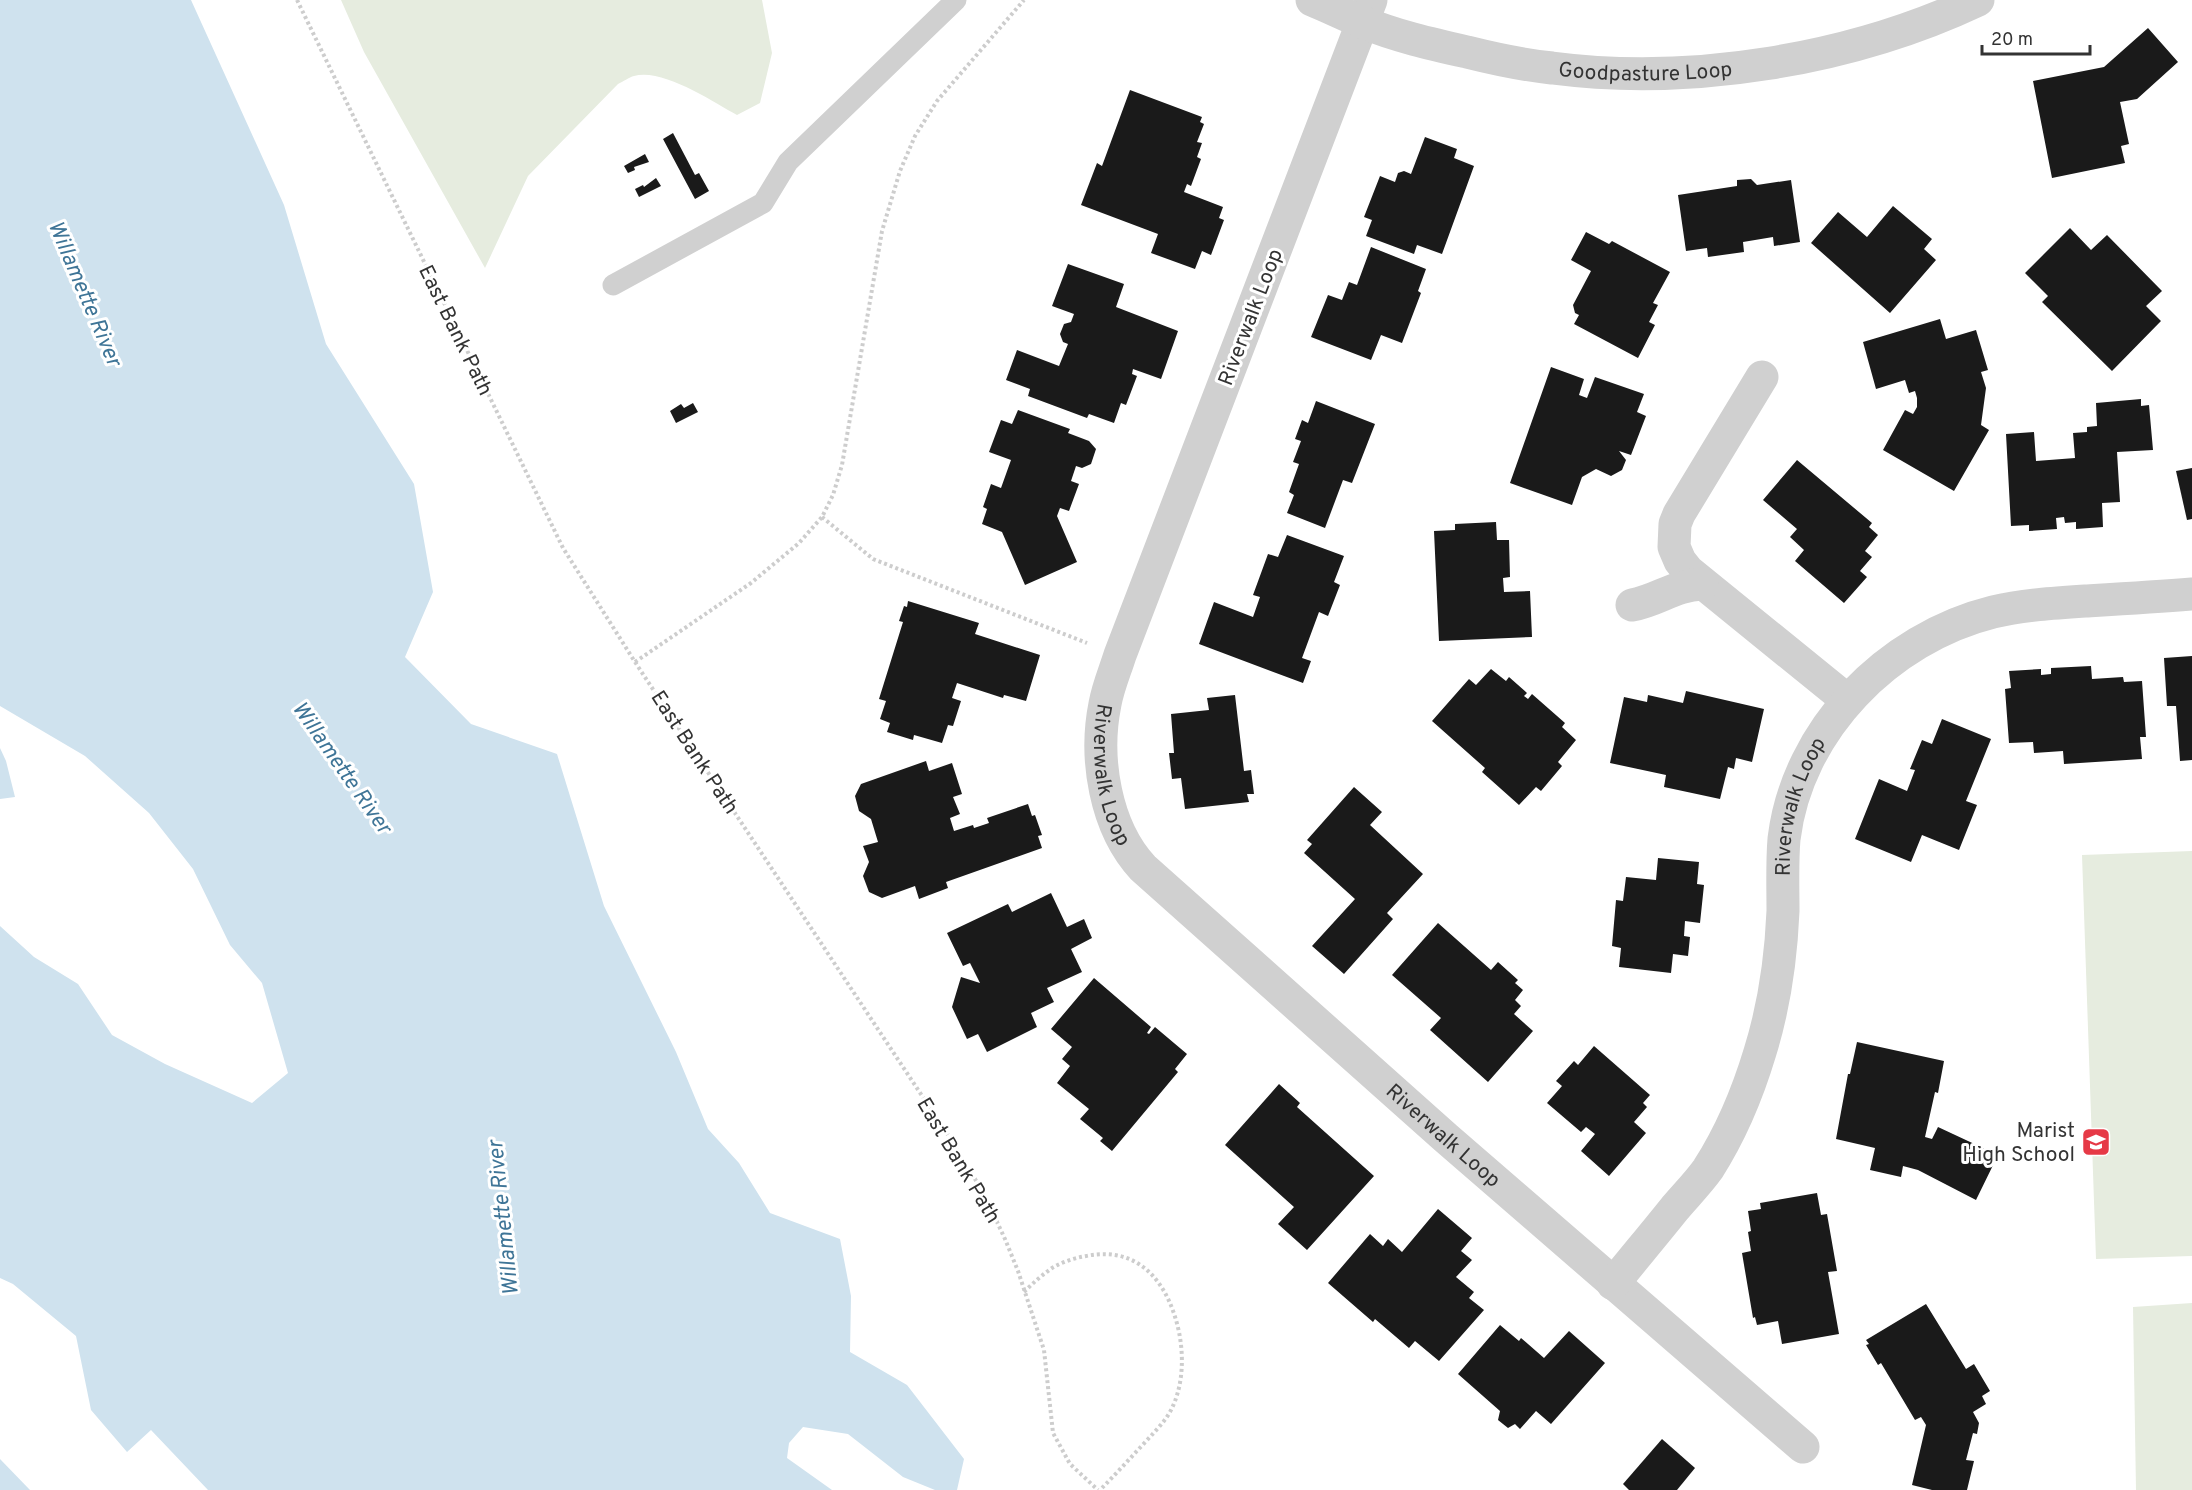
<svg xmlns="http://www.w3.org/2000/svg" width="2192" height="1490" font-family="Overpass,sans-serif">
<rect width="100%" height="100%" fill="#fff"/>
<g fill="#e6ecdf">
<path d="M341,0H762L772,53L760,103L737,115C713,102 663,68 634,76C629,77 623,82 618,84L528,176L485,268L364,52Z"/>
<polygon points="2192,851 2192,1256 2096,1259 2082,855"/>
<polygon points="2192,1303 2192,1490 2136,1490 2133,1307"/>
</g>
<g fill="#cfe2ee">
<polygon points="0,0 191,0 284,205 326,344 414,484 433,592 405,657 471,724 557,754 604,906 676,1052 708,1129 739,1163 770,1213 840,1239 851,1296 850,1352 907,1385 964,1459 957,1490 935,1490 903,1477 848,1434 803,1427 789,1443 787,1458 832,1490 208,1490 151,1430 127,1452 91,1410 76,1336 13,1284 0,1278 0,926 34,957 78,984 112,1035 165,1064 252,1103 288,1073 262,983 230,945 193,869 149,813 85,756 0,706"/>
<polygon points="0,748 6,761 15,797 0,799"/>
<polygon points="0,1459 30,1490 0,1490"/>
</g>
<g fill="#1a1a1a">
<polygon points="2148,28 2178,62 2137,99 2120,102 2129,144 2121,146 2125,163 2052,178 2033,81 2104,67"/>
<polygon points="1130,90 1202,117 1200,122 1204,124 1197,142 1202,143 1197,157 1201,159 1191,186 1187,184 1184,192 1223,207 1219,218 1224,220 1211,255 1202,251 1195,269 1151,253 1158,234 1081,205 1097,163 1102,166"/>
<polygon points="673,133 695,175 699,173 709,191 695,199 663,139"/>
<polygon points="1425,137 1457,149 1454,158 1474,166 1442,254 1417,245 1414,254 1366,236 1372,220 1364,217 1380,176 1395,182 1398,173 1404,171 1411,174"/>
<polygon points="645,154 649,162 634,167 635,170 628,173 624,166"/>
<polygon points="656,178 661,186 639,197 635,189 643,185 644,187"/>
<polygon points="1751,179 1757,185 1791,180 1800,242 1774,246 1773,237 1743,242 1744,252 1708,257 1707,248 1686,251 1678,195 1737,186 1737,180"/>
<polygon points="1893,206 1932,239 1924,249 1936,260 1890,313 1811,243 1838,212 1867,237"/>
<polygon points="2070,228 2091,250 2107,235 2162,291 2146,306 2161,321 2112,371 2042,302 2048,296 2025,273"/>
<polygon points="1586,232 1609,244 1612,241 1670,272 1653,303 1658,305 1649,322 1655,325 1638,358 1574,324 1579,315 1575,313 1573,305 1591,271 1571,260"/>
<polygon points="1371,247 1426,269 1418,291 1421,293 1402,343 1381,335 1371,360 1311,337 1328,295 1342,300 1349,282 1357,285"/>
<polygon points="1068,264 1124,284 1116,307 1178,331 1161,379 1133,369 1132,374 1137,376 1126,405 1121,403 1114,423 1089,414 1087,418 1028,396 1030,389 1006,380 1017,350 1059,366 1068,344 1063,342 1060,334 1064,324 1071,322 1074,314 1052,306"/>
<polygon points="1940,319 1946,339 1976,330 1988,370 1981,372 1986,388 1981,425 1989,430 1954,491 1883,450 1905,410 1913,414 1917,407 1917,398 1915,391 1909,393 1905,380 1876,389 1863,342"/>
<polygon points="1551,367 1584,379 1579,395 1587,398 1595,377 1644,394 1637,412 1646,416 1631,455 1619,451 1626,460 1622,470 1611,476 1596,469 1582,477 1572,505 1510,483"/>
<polygon points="2141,399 2141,406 2149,405 2153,450 2117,452 2120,502 2102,503 2103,527 2076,529 2076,522 2065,523 2064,517 2056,518 2057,529 2029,531 2029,525 2011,526 2006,434 2034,432 2036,461 2075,458 2073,433 2087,432 2087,427 2097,426 2096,403"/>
<polygon points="1316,401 1375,424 1352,483 1343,480 1325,528 1287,513 1294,495 1289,492 1299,464 1293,462 1301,441 1295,439 1302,420 1308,423"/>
<polygon points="693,403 698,412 676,423 670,411 681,404 684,408"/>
<polygon points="1018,410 1070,429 1068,433 1089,441 1096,449 1091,464 1082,468 1076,466 1071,481 1079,484 1069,511 1060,508 1057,516 1077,562 1025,585 1002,532 982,524 987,509 983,507 991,484 1001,488 1011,460 989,452 1001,420 1012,424"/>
<polygon points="1797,460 1872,523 1869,527 1878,535 1865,551 1872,557 1860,571 1867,577 1844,603 1795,561 1804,550 1790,537 1797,529 1763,500"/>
<polygon points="2192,468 2192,519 2187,520 2176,471"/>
<polygon points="1496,522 1497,540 1509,540 1510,577 1503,578 1504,592 1530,591 1532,637 1439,641 1434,531 1455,530 1455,524"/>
<polygon points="1287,535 1344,556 1334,582 1340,585 1328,616 1319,612 1302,658 1311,661 1303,683 1199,644 1214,602 1253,617 1260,597 1253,595 1268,554 1278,557"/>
<polygon points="908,601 979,623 975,634 1040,655 1026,701 1004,695 1003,698 957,683 952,698 961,701 953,726 948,725 942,743 914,735 913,740 887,732 890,723 880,719 886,701 879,699 903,622 899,621 904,606 907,607"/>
<polygon points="2192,656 2192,760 2180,761 2176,706 2167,706 2164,658"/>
<polygon points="2091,666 2092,679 2123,677 2124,682 2142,681 2146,737 2140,737 2142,759 2064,764 2063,751 2034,753 2033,742 2009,743 2005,689 2011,688 2009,671 2041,669 2041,675 2051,674 2051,668"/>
<polygon points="1491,669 1506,681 1509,677 1527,693 1524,696 1528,699 1532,694 1565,723 1562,727 1576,740 1558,762 1562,766 1541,791 1536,787 1519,805 1482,772 1485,768 1432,721 1469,679 1476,685"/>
<polygon points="1686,691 1764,709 1752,762 1736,758 1734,769 1728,767 1720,799 1664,787 1666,775 1610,763 1624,697 1647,702 1648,695 1683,703"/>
<polygon points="1235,695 1244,771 1251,770 1254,794 1247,794 1249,802 1185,809 1181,778 1172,779 1169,753 1174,753 1171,714 1209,710 1207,698"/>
<polygon points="1942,719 1991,739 1966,801 1977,805 1959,850 1922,835 1911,862 1855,839 1879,779 1907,791 1915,770 1910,769 1922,740 1932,744"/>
<polygon points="926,761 929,771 952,763 962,794 953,797 960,814 950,818 954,831 973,825 974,828 989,823 987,818 1028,804 1032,816 1035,815 1042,835 1038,836 1042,848 946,882 948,888 919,899 915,886 882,898 869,892 863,876 869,862 863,846 878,842 871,819 859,811 855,796 861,784"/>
<polygon points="1354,787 1382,812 1370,825 1423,874 1387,913 1393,919 1344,974 1312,946 1355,899 1304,853 1312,844 1307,840"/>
<polygon points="1658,858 1699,862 1697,884 1704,885 1700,923 1685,921 1684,936 1690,937 1688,956 1673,954 1671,973 1619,967 1621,948 1612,946 1616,900 1623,901 1626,877 1656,880"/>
<polygon points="1051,893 1067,927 1084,919 1092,938 1071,949 1082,972 1047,988 1054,1002 1031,1013 1037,1027 987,1052 978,1034 967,1039 952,1007 961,977 980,983 970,963 963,966 947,933 1008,904 1012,912"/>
<polygon points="1438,923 1491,970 1498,962 1518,980 1515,983 1523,990 1515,1000 1521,1006 1514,1014 1533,1031 1488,1082 1430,1030 1441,1018 1392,975"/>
<polygon points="1094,978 1151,1027 1147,1033 1149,1034 1155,1027 1187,1054 1175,1069 1178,1072 1112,1151 1100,1141 1103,1138 1080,1119 1089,1109 1057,1083 1070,1066 1062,1059 1072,1047 1051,1029"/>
<polygon points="1857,1042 1944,1061 1938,1093 1935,1092 1925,1137 1932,1139 1938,1127 1998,1155 1976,1200 1918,1170 1903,1166 1901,1177 1870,1170 1875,1148 1836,1139 1848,1074 1850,1074"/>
<polygon points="1594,1046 1650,1095 1643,1103 1647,1107 1634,1122 1646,1133 1609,1176 1581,1151 1595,1134 1586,1127 1581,1132 1547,1103 1562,1086 1556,1081 1574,1061 1578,1065"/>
<polygon points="1279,1084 1300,1103 1297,1107 1374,1176 1307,1250 1278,1224 1294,1207 1225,1145"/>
<polygon points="1817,1193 1821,1215 1827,1214 1837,1271 1828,1272 1839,1334 1782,1344 1778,1321 1757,1325 1755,1317 1753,1318 1742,1253 1751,1251 1748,1232 1751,1231 1748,1211 1761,1209 1760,1203"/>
<polygon points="1438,1209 1472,1238 1461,1251 1472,1260 1456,1277 1474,1292 1469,1298 1484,1310 1439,1361 1415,1341 1409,1348 1375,1319 1373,1322 1328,1283 1370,1234 1383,1246 1388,1239 1402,1252"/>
<polygon points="1926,1304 1966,1369 1974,1364 1990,1391 1982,1396 1986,1404 1973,1412 1979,1423 1977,1434 1973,1433 1966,1460 1974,1461 1967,1490 1932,1490 1912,1485 1926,1425 1921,1417 1915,1420 1881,1363 1878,1365 1866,1345 1869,1344 1866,1340"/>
<polygon points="1500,1325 1519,1341 1521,1338 1544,1358 1569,1331 1605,1363 1551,1424 1536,1411 1520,1429 1515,1424 1508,1428 1498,1420 1500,1411 1458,1374"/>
<polygon points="1662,1439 1695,1468 1677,1490 1629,1490 1623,1484"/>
</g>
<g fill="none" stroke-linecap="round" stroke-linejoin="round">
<g stroke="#cdcdcd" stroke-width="4" stroke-dasharray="3 3" stroke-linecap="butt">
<polyline points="297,0 563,548 635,662 948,1135 983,1192 1005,1239 1018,1271 1044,1350 1053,1433 1070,1464 1098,1490"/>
<polyline points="822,517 873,559 1087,643"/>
<polyline points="635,662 751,583 799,543 822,517 833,495 842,465 882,231 900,171 915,136 937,101 1024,0"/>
<path d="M1024,1292C1033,1283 1042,1275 1052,1268C1062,1262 1074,1258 1086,1256C1141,1245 1169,1285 1179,1332C1184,1357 1183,1385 1172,1408C1167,1419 1158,1428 1150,1437C1133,1455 1117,1473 1100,1490"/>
</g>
<polyline stroke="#d0d0d0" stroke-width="21" points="613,285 763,203 788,162 956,0"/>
<g stroke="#d0d0d0" stroke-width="33">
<path id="s1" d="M1371,0L1120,655C1115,671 1108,687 1105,704C1094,758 1105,827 1143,868L1446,1138L1803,1447"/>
<polyline points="1762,377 1679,514 1675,524 1674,547 1680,561 1688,571 1847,700"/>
<path d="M1632,605C1659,600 1674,585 1702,584"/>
<path id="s2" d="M1613,1284C1634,1258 1655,1233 1675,1208C1686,1195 1698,1183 1708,1169C1731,1133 1748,1092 1760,1052C1774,1007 1781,958 1783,911C1783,887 1782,863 1784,839C1797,730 1888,638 1993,612C2023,605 2054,603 2085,601C2120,599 2156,597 2192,594"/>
</g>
<path stroke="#d0d0d0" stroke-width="33" id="s3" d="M1312,0C1329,7 1345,15 1362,22C1396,36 1431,44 1467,52C1495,59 1523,65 1552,68C1691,86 1851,60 1978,0"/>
</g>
<defs>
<g id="school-square" transform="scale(1.5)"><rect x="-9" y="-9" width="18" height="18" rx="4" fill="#e63946" stroke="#fff"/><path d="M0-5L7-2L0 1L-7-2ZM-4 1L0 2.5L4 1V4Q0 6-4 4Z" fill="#fff"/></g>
</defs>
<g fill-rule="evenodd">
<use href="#school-square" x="2096" y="1142"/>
</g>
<g text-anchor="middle" stroke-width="6" stroke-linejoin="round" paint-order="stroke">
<g font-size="21" fill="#333" stroke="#fff">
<text dy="7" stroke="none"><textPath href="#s3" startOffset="344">Goodpasture Loop</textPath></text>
<text transform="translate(1250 317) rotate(-69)" y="7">Riverwalk Loop</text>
<text transform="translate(456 330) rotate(64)" y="7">East Bank Path</text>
<text transform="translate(695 752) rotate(57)" y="7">East Bank Path</text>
<text dy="7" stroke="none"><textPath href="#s1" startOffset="825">Riverwalk Loop</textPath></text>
<text dy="7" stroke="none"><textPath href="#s2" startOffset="528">Riverwalk Loop</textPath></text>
<text dy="7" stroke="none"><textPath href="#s1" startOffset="1329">Riverwalk Loop</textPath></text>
<text transform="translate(959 1160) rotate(59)" y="7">East Bank Path</text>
</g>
<g font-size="21" fill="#333" stroke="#fff" text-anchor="end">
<text x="2075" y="1137">Marist<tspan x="2075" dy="24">High School</tspan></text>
</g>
<g font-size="22" font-style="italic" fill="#3f7597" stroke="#fff">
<text transform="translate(86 293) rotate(67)" y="8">Willamette River</text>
<text transform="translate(343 767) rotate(55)" y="8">Willamette River</text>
<text transform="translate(502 1218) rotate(-96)" y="8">Willamette River</text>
</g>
</g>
<path d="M1982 45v9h108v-9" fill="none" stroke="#333333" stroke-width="3"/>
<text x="1991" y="45" font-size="18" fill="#333333" stroke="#ffffff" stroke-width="4.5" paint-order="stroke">20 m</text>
</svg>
